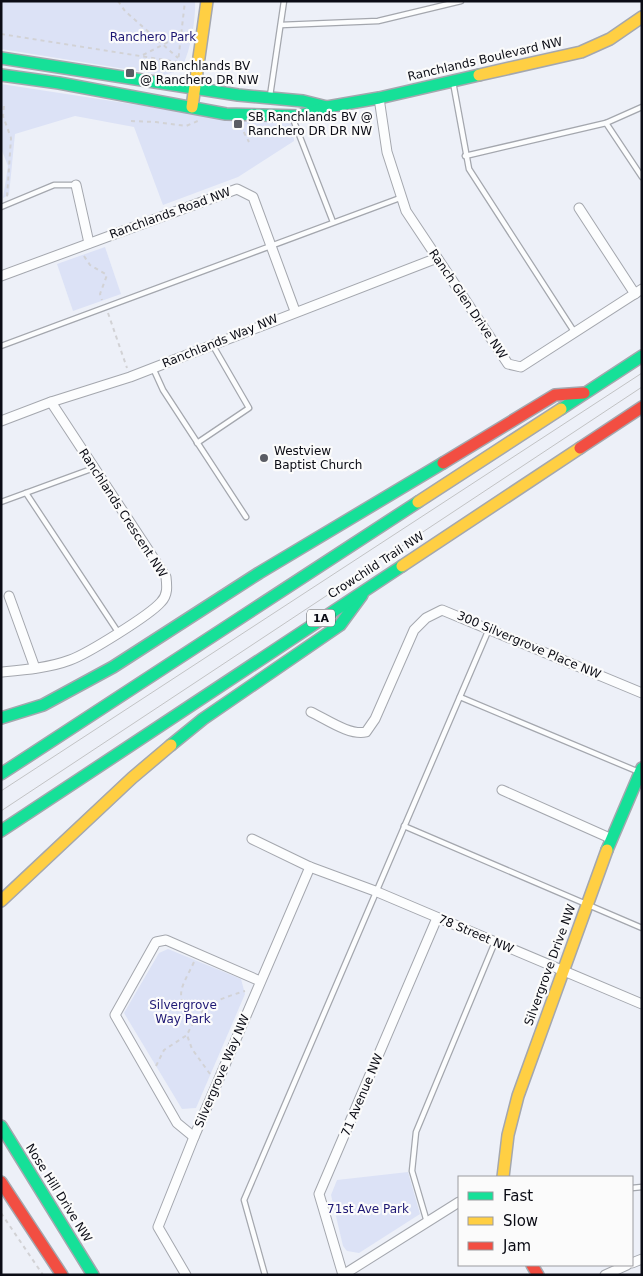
<svg xmlns="http://www.w3.org/2000/svg" width="643" height="1276" font-family="'DejaVu Sans',sans-serif">
<rect width="100%" height="100%" fill="#edf0f8"/>
<g fill="#dce2f6">
<path d="M1,1H195C196,19 190,57 179,71L163,75L1,49Z"/>
<polygon points="1,84 249,122 292,123 294,141 238,177 163,205 134,127 75,116 15,134 9,195 3,198 8,166 1,148"/>
<polygon points="105,247 121,294 73,311 57,264"/>
<polygon points="168,949 241,979 245,994 196,1108 182,1109 124,1013 159,953"/>
<polygon points="408,1172 420,1214 359,1253 347,1251 343,1246 331,1195 337,1180"/>
</g>
<g fill="none" stroke-linecap="round" stroke-linejoin="round">
<g stroke="#a4a7ae" stroke-width="7">
<g id="lane">
<polyline points="281,25 378,21 461,1"/>
<polyline points="453,82 469,169 575,333"/>
<polyline points="270,96 284,1"/>
<polyline points="293,119 333,222"/>
<polyline points="606,123 642,177"/>
<polyline points="465,156 606,123 642,107"/>
<polyline points="1,207 54,185 76,185"/>
<polyline points="1,346 400,198"/>
<polyline points="153,368 163,390 246,517"/>
<polyline points="197,443 249,408 212,344"/>
<polyline points="26,493 118,632"/>
<polyline points="1,502 94,468"/>
<polyline points="460,697 639,772"/>
<polyline points="404,826 642,928"/>
<polyline points="632,1188 642,1187"/>
<polyline points="427,1222 412,1171 416,1132 495,942"/>
<polyline points="265,1275 244,1200 489,629"/>
</g>
</g>
<g stroke="#a4a7ae" stroke-width="11">
<g id="street">
<polyline points="379,98 387,152 406,211 508,364 521,367 642,289"/>
<polyline points="76,185 89,243"/>
<polyline points="579,208 635,294"/>
<polyline points="1,276 237,189 253,197 295,311"/>
<polyline points="1,421 51,402 130,377 437,258"/>
<polyline points="9,596 35,668"/>
<path d="M1,672C23,670 49,668 70,660C87,654 150,615 161,602C168,595 167,586 166,577L51,402"/>
<path d="M311,712C326,719 350,736 366,732L375,719L414,630L426,618L442,610L642,693"/>
<polyline points="502,790 612,839"/>
<polyline points="252,839 310,867 375,891 642,1004"/>
<polyline points="194,1137 177,1123 115,1015 156,942 166,940 260,981"/>
<polyline points="632,1263 642,1259"/>
<polyline points="186,1275 158,1227 194,1137 310,867"/>
<polyline points="343,1275 319,1194 437,918"/>
<polyline points="343,1275 459,1202"/>
<polyline points="605,1275 627,1265"/>
</g>
</g>
<g stroke="#a4a7ae" stroke-width="14">
<g id="fast">
<polyline points="1,58 238,95 303,101 327,107"/>
<polyline points="1,75 59,83 226,114 299,116 327,107 379,98 479,75"/>
<polyline points="561,409 642,356"/>
<polyline points="1,718 43,705 113,667 259,573 443,463"/>
<polyline points="171,745 203,719 340,625 362,595"/>
<polyline points="1,774 418,502"/>
<polyline points="1,831 402,566"/>
<polyline points="607,850 642,768"/>
<polyline points="1,1126 93,1275"/>
</g>
</g>
<g stroke="#a4a7ae" stroke-width="14">
<g id="slow">
<polyline points="479,75 581,52 610,39 642,17"/>
<polyline points="192,107 207,1"/>
<polyline points="418,502 561,409"/>
<polyline points="402,566 580,448"/>
<polyline points="1,901 132,778 171,745"/>
<polyline points="503,1177 508,1135 518,1096 607,850"/>
</g>
</g>
<g stroke="#a4a7ae" stroke-width="14">
<g id="jam">
<polyline points="580,448 642,407"/>
<polyline points="443,463 555,395 584,393"/>
<polyline points="1,1182 62,1275"/>
<polyline points="532,1265 538,1275"/>
</g>
</g>
<g stroke="#d2d2d5" stroke-width="2" stroke-dasharray="4 4" stroke-linecap="butt">
<polyline points="118,1 125,11 178,58"/>
<polyline points="1,34 178,62 185,1"/>
<polyline points="143,55 172,40 181,31"/>
<polyline points="4,106 3,116 11,138 7,197"/>
<polyline points="131,121 156,122 186,126 200,120"/>
<polyline points="240,125 249,142"/>
<polyline points="84,256 90,265 107,275 100,294 102,300"/>
<polyline points="108,313 127,368"/>
<path d="M194,962C183,986 171,997 195,1017"/>
<polyline points="156,1066 164,1050 187,1035"/>
<path d="M210,1074L192,1049L187,1035C200,1006 215,1000 245,991"/>
<polyline points="1,1213 43,1275"/>
</g>
<use href="#lane" stroke="#fcfdfe" stroke-width="4.5"/>
<use href="#street" stroke="#fcfdfe" stroke-width="9"/>
<use href="#fast" stroke="#16e098" stroke-width="11"/>
<use href="#slow" stroke="#ffcf43" stroke-width="11"/>
<use href="#jam" stroke="#f24e42" stroke-width="11"/>
<g stroke="#c2c3c5" stroke-width="1">
<polyline points="1,791 642,373"/>
<polyline points="1,811 642,387"/>
</g>
</g>
<g fill="#5a5c64" stroke="#fbfbfb" stroke-width="2">
<rect x="125" y="68" width="10" height="10" rx="2.5"/>
<rect x="233" y="119" width="10" height="10" rx="2.5"/>
<circle cx="264" cy="458" r="5"/>
</g>
<g text-anchor="middle" stroke-width="4.5" stroke-linejoin="round" paint-order="stroke">
<rect fill="#fbfbfb" stroke="#53545a" stroke-width="1" x="307" y="609.5" width="28" height="17" rx="4"/>
<g font-size="11" font-weight="bold" fill="#0b0c15">
<text x="321" y="622">1A</text>
</g>
<g font-size="12" fill="#1d1773" stroke="#fbfbfb">
<text x="153" y="41">Ranchero Park</text>
<text x="183" y="1009">Silvergrove<tspan x="183" dy="14">Way Park</tspan></text>
<text x="368" y="1213">71st Ave Park</text>
</g>
<g font-size="12" fill="#0b0c15" stroke="#fbfbfb">
<text transform="translate(485 59) rotate(-13)" y="4">Ranchlands Boulevard NW</text>
<text transform="translate(170 213) rotate(-20)" y="4">Ranchlands Road NW</text>
<text transform="translate(468 304) rotate(56)" y="4">Ranch Glen Drive NW</text>
<text transform="translate(220 341) rotate(-22)" y="4">Ranchlands Way NW</text>
<text transform="translate(123 513) rotate(57)" y="4">Ranchlands Crescent NW</text>
<text transform="translate(376 565) rotate(-33)" y="4">Crowchild Trail NW</text>
<text transform="translate(529 645) rotate(23)" y="4">300 Silvergrove Place NW</text>
<text transform="translate(476 934) rotate(23)" y="4">78 Street NW</text>
<text transform="translate(550 965) rotate(-70)" y="4">Silvergrove Drive NW</text>
<text transform="translate(222 1071) rotate(-67)" y="4">Silvergrove Way NW</text>
<text transform="translate(362 1095) rotate(-67)" y="4">71 Avenue NW</text>
<text transform="translate(59 1193) rotate(58)" y="4">Nose Hill Drive NW</text>
</g>
<g font-size="12" fill="#0b0c15" stroke="#fbfbfb" text-anchor="start">
<text x="140" y="70">NB Ranchlands BV<tspan x="140" dy="14">@ Ranchero DR NW</tspan></text>
<text x="248" y="121">SB Ranchlands BV @<tspan x="248" dy="14">Ranchero DR DR NW</tspan></text>
<text x="274" y="455">Westview<tspan x="274" dy="14">Baptist Church</tspan></text>
</g>
</g>
<rect width="643" height="1276" fill="none" stroke="#0b0c15" stroke-width="5"/>
<rect x="458" y="1176" width="175" height="90" fill="#fbfbfb" stroke="#9b9b9f"/>
<rect x="468" y="1192" width="25" height="8" fill="#16e098" stroke="#9b9b9f"/>
<text x="503" y="1201" font-size="15" fill="#0b0c15">Fast</text>
<rect x="468" y="1217" width="25" height="8" fill="#ffcf43" stroke="#9b9b9f"/>
<text x="503" y="1226" font-size="15" fill="#0b0c15">Slow</text>
<rect x="468" y="1242" width="25" height="8" fill="#f24e42" stroke="#9b9b9f"/>
<text x="503" y="1251" font-size="15" fill="#0b0c15">Jam</text>
</svg>
